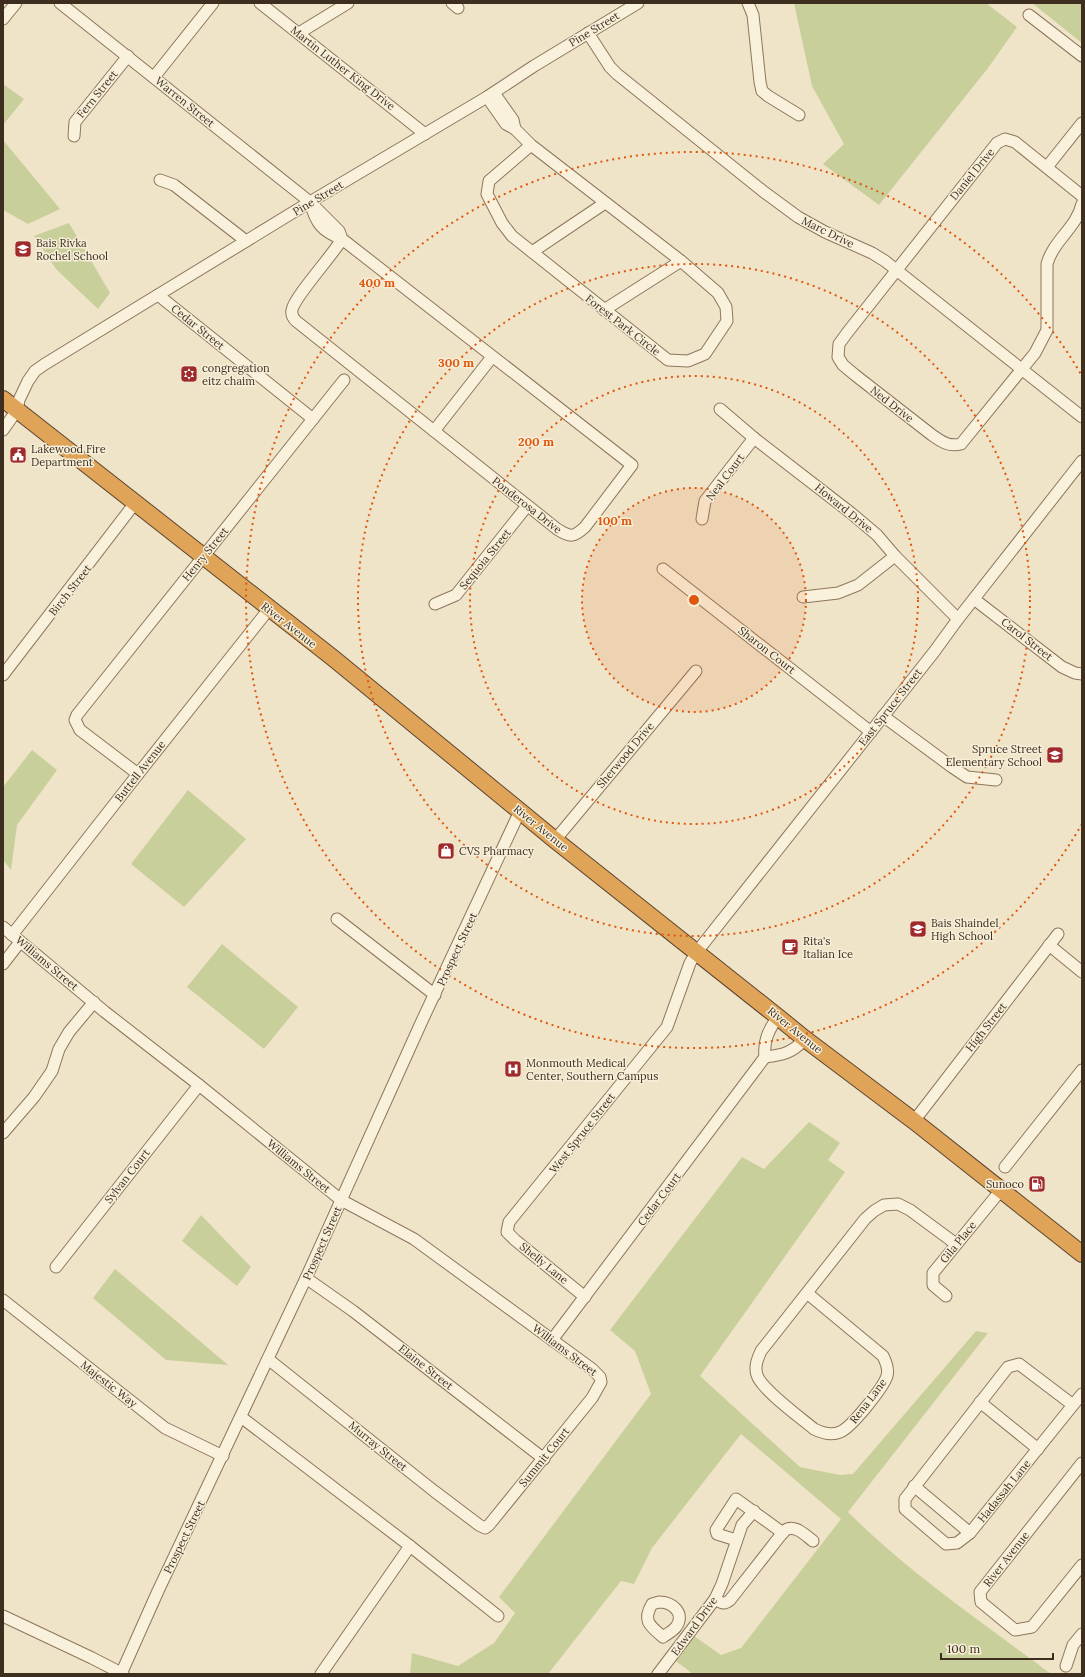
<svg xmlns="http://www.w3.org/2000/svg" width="1085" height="1677" font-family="Lora,serif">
<rect width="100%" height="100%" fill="#f0e4c8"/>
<g fill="#c9cf9b">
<polygon points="794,3 986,3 1017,27 988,68 879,205 823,164 844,144 812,86"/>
<polygon points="1032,3 1082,3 1082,43"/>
<polygon points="3,84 24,99 3,125"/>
<polygon points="3,140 60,209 28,224 3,210"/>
<polygon points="69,223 110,293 98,309 56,269 34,236"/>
<polygon points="32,750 57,770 17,825 11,870 3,860 3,787"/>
<polygon points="188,790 246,839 184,907 131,864"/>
<polygon points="222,944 298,1007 264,1049 187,987"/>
<path d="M809,1122L840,1143L828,1160L845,1172L700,1376L800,1467L840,1475L853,1474L976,1331L988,1333L848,1512C909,1573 982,1622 1051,1674H693L669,1656L687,1631L721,1655L741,1648L841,1519L741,1434L652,1548L634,1584L621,1581L548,1674H410L412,1653L458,1666L494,1643L515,1613L499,1597L651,1394L635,1351L610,1330L742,1157L764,1169Z"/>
<polygon points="201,1215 251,1267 237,1286 182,1241"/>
<polygon points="115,1269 228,1365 166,1360 93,1298"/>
</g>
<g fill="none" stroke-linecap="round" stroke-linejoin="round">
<g stroke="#8d765c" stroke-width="13">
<g id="minor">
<polyline points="60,3 310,202"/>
<polyline points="260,3 425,134"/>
<polyline points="452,3 458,8"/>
<polyline points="748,3 753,15 760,82 762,91 768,96 799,115"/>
<polyline points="1029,15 1082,56"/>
<polyline points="3,19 16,3"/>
<polyline points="299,33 348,3"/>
<polyline points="588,33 610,67 617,74 764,192 798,217 825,232 872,253 885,261 1082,417"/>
<polyline points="154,77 213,3"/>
<polyline points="494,93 513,120 515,129"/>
<polyline points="487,97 506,124 515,129 531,145 681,261 718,293 726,307 727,321 705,354 688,361 668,360 512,236 502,223 487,194 489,181 531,145"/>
<polyline points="74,136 75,122 128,56"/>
<polyline points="1047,167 1082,123"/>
<polyline points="160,180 174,185 246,241"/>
<path d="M1082,196L1015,142L1005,139L997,143L847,333L839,344L838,357L843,365L855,375L932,435C942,442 949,447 961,444L1035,353L1047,330V264C1053,241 1077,227 1082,204"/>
<path d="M342,239L632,465L585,527C574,537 571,538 557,529L296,321C293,318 291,315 292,310C294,297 333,255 342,239L339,231L310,202C316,223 321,231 342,239"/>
<polyline points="532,252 605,203"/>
<polyline points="158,295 313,419"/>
<polyline points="604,310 681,261"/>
<polyline points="720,409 754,438 851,513 877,535 895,556 958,619"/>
<polyline points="3,430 17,410 19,400 28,381 35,371 45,364 310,202 487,97 534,66 638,3"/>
<polyline points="434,431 492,357"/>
<polyline points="702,519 705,501 754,438"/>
<polyline points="663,569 871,732"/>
<polyline points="803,597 838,593 858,585 895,556"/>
<polyline points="974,599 1062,667 1075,673 1082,674"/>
<polyline points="435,604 456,595 527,506"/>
<polyline points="3,675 135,503"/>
<polyline points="883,716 952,767 967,777 996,780"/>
<polyline points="138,774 80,730 75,720 77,715 344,380"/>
<polyline points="555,840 696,671"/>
<polyline points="337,919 435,995"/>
<polyline points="3,927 105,1012 199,1085 341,1200 414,1239 592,1369 600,1377 601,1382 592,1398 489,1525 485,1528 479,1525 434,1491 268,1359"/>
<polyline points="12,935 138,774 269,609"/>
<polyline points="1049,945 1082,972"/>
<polyline points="3,964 20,942"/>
<path d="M765,1057C783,1055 792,1053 805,1039"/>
<polyline points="914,1121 1058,934"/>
<polyline points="3,1133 34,1097 52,1071 59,1049 69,1032 94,1002"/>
<polyline points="1005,1167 1082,1070"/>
<polyline points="56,1267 199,1085"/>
<polyline points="306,1278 353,1311 544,1459"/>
<path d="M807,1293L883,1356C886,1362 889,1369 887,1376C883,1388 851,1428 840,1432C831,1436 822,1433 814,1429C801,1418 761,1389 757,1375C754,1366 758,1358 761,1351L865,1219L874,1211L884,1205L898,1204L910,1210L956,1244"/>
<polyline points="946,1296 933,1285 933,1273 1001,1190"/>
<polyline points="585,1297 515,1240 507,1232 509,1222 667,1027 690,963 696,953 934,652 958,619 1082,461"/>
<polyline points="3,1300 165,1428 223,1456"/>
<path d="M552,1340L765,1057C763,1041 769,1029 778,1017"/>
<polyline points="980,1402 1038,1449"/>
<polyline points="1073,1405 1019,1364 1008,1367 905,1499 905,1509 946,1544 957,1543 970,1533 1073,1405 1082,1394"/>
<polyline points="241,1417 410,1546 498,1616"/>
<polyline points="1082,1463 980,1592 981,1602 1015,1630 1032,1627 1082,1565"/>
<polyline points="914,1486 970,1533"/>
<polyline points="736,1540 717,1534 716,1530 736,1499 783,1533"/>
<path d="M715,1599C721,1603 724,1605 730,1600L784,1531C794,1523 805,1535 813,1541"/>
<path d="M659,1602C672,1602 686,1613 676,1627C673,1631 667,1634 663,1637C650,1626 642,1621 652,1604Z"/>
<polyline points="3,1616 92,1658 123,1674"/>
<polyline points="1066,1666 1073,1645 1082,1634"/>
<polyline points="121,1674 158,1591 306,1278 421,1023 520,811"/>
<polyline points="321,1674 410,1546"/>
<polyline points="658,1674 715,1599 722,1584 742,1525 754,1511"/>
</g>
</g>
<g stroke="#5b4430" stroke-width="18">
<polyline id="highway" points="3,399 333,658 555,840 778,1017 805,1039 914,1121 1082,1254"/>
</g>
<use href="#minor" stroke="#faf1dc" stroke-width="11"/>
<use href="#highway" stroke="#e0a458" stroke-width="16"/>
</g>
<circle cx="694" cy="600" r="112" fill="#df570d" fill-opacity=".12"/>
<g fill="none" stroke="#df570d" stroke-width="2" stroke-dasharray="2 4">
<circle cx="694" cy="600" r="112"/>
<circle cx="694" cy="600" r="224"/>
<circle cx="694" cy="600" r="336"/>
<path d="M1082 824A448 448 0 1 1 1082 376"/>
</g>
<defs>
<g id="school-square" transform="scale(0.9)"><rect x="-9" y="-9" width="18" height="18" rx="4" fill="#9e2a2b" stroke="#f7eed8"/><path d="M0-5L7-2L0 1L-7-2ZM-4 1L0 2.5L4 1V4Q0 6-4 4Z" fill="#fff"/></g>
<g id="synagogue-square" transform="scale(0.9)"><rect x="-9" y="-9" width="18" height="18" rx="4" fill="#9e2a2b" stroke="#f7eed8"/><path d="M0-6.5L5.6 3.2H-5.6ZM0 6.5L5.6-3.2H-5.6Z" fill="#fff"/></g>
<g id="civic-square" transform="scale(0.9)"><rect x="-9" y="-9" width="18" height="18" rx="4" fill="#9e2a2b" stroke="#f7eed8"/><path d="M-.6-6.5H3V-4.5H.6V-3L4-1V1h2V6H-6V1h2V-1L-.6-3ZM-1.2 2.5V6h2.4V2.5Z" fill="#fff"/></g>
<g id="shop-square" transform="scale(0.9)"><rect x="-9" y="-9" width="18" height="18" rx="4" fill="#9e2a2b" stroke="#f7eed8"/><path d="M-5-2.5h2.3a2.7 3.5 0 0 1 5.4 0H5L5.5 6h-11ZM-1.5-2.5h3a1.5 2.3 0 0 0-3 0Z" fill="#fff"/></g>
<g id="cafe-square" transform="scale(0.9)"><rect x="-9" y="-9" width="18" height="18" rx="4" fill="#9e2a2b" stroke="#f7eed8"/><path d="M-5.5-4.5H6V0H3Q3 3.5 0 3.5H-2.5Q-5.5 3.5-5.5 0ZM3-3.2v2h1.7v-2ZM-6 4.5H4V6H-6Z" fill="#fff"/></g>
<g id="hospital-square" transform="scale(0.9)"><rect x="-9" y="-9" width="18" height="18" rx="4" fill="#9e2a2b" stroke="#f7eed8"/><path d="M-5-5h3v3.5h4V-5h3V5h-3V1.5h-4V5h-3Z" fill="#fff"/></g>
<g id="fuel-square" transform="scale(0.9)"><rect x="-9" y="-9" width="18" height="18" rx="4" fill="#9e2a2b" stroke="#f7eed8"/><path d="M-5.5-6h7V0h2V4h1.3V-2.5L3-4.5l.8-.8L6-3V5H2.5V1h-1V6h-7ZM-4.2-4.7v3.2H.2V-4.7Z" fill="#fff"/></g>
</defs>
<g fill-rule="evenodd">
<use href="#school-square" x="23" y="249"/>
<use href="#synagogue-square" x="189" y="374"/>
<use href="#civic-square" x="18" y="455"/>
<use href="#school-square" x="1055" y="755"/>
<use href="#shop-square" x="446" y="851"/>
<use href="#school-square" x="918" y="929"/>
<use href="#cafe-square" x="790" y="947"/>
<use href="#hospital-square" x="513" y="1069"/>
<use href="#fuel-square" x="1037" y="1184"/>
</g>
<g text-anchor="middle" stroke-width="3" stroke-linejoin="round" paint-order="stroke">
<g font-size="11" fill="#3d2e20" stroke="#f7eed8">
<text transform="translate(594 29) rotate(-31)" y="4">Pine Street</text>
<text transform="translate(343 68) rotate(38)" y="4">Martin Luther King Drive</text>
<text transform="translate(97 94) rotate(-51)" y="4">Fern Street</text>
<text transform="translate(185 102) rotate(39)" y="4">Warren Street</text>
<text transform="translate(972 174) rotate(-51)" y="4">Daniel Drive</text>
<text transform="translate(318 198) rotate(-31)" y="4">Pine Street</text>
<text transform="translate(828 232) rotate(26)" y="4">Marc Drive</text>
<text transform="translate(623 325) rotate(38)" y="4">Forest Park Circle</text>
<text transform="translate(198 327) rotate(39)" y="4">Cedar Street</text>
<text transform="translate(892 404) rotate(38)" y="4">Ned Drive</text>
<text transform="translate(725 477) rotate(-53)" y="4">Neal Court</text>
<text transform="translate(527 505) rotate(38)" y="4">Ponderosa Drive</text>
<text transform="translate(844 508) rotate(39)" y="4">Howard Drive</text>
<text transform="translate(205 554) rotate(-51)" y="4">Henry Street</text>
<text transform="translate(485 559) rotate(-51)" y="4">Sequoia Street</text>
<text transform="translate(70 590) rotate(-52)" y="4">Birch Street</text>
<text transform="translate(289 625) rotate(38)" y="4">River Avenue</text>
<text transform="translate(1027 639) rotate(38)" y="4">Carol Street</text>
<text transform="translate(767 650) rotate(38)" y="4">Sharon Court</text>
<text transform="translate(890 707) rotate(-52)" y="4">East Spruce Street</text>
<text transform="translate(625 755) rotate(-50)" y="4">Sherwood Drive</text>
<text transform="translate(140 771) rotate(-52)" y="4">Buttell Avenue</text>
<text transform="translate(541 828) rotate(39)" y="4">River Avenue</text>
<text transform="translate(457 949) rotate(-65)" y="4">Prospect Street</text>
<text transform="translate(47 963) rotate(40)" y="4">Williams Street</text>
<text transform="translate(986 1027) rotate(-52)" y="4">High Street</text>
<text transform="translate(795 1030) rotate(39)" y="4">River Avenue</text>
<text transform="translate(582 1133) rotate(-52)" y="4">West Spruce Street</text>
<text transform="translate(299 1166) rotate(39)" y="4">Williams Street</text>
<text transform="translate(127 1176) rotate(-52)" y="4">Sylvan Court</text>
<text transform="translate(659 1199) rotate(-53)" y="4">Cedar Court</text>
<text transform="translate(958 1242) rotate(-51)" y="4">Gila Place</text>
<text transform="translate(322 1243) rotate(-66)" y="4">Prospect Street</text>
<text transform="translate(544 1263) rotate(39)" y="4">Shelly Lane</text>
<text transform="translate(565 1350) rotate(37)" y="4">Williams Street</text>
<text transform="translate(426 1367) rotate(38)" y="4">Elaine Street</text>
<text transform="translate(109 1384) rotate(38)" y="4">Majestic Way</text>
<text transform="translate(868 1401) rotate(-53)" y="4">Rena Lane</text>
<text transform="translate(378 1446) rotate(39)" y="4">Murray Street</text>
<text transform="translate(544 1457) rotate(-51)" y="4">Summit Court</text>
<text transform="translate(1004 1491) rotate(-51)" y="4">Hadassah Lane</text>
<text transform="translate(184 1537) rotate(-64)" y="4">Prospect Street</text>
<text transform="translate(1006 1559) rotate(-52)" y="4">River Avenue</text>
<text transform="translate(694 1626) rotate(-54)" y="4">Edward Drive</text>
</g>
<g font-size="11" fill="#3d2e20" stroke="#f7eed8" text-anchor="start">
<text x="36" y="247">Bais Rivka<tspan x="36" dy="13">Rochel School</tspan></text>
<text x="202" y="372">congregation<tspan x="202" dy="13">eitz chaim</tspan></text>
<text x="31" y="453">Lakewood Fire<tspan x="31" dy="13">Department</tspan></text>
<text x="1042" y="753" text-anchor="end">Spruce Street<tspan x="1042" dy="13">Elementary School</tspan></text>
<text x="459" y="855">CVS Pharmacy</text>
<text x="931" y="927">Bais Shaindel<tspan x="931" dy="13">High School</tspan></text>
<text x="803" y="945">Rita's<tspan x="803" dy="13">Italian Ice</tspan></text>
<text x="526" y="1067">Monmouth Medical<tspan x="526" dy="13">Center, Southern Campus</tspan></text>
<text x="1024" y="1188" text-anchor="end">Sunoco</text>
</g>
</g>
<circle cx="694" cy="600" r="6" fill="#df570d" stroke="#f7eed8" stroke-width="2"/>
<g font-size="12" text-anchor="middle" font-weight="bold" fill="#df570d" stroke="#f7eed8" stroke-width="3" stroke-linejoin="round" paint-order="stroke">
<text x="377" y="287">400 m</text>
<text x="456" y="367">300 m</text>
<text x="536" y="446">200 m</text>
<text x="615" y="525">100 m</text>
</g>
<rect width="1085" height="1677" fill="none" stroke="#3d2e20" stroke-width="8"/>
<path d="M941 1653v6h112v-6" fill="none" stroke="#3d2e20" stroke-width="2"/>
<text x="947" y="1653" font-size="12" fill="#3d2e20" stroke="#f7eed8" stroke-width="3" paint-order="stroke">100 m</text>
</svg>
